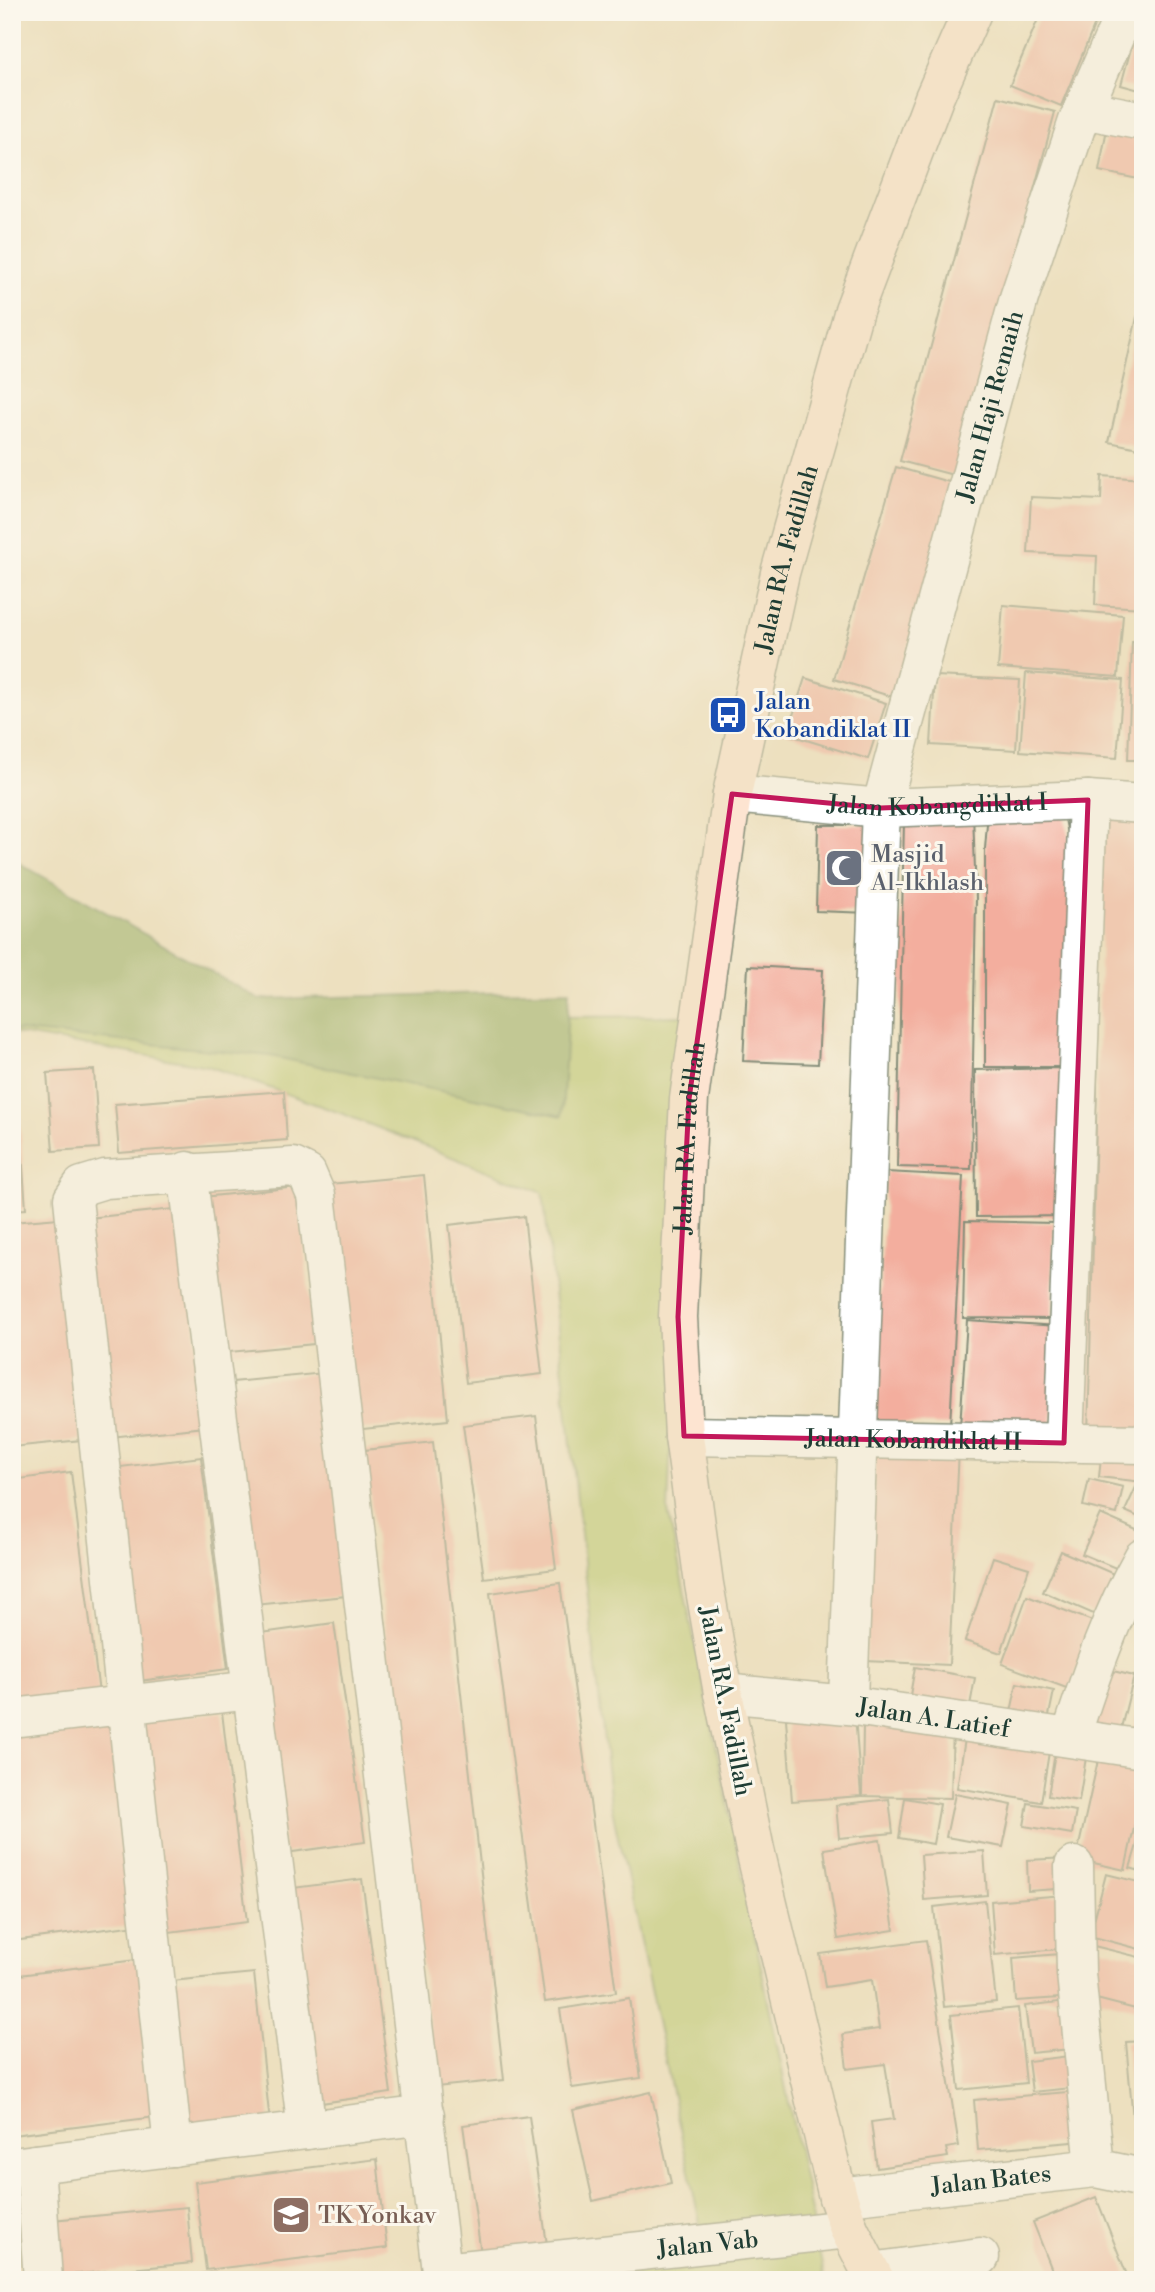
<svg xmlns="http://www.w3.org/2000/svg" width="1155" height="2292" font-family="'Libre Bodoni',serif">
<rect width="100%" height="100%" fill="#fbf7ec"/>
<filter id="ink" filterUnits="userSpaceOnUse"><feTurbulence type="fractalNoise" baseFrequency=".0143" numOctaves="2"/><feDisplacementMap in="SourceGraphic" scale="14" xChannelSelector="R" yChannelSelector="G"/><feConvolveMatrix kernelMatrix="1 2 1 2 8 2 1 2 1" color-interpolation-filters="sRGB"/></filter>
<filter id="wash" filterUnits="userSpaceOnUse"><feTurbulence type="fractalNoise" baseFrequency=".00686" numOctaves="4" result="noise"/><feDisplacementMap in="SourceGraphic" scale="28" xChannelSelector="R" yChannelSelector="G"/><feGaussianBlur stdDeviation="1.57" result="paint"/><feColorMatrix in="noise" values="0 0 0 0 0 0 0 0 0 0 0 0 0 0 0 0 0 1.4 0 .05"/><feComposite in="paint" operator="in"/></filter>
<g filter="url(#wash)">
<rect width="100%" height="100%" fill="#ede0bf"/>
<polygon fill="#b4c86c" stroke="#6a8250" stroke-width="2" points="12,873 267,1019 688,1016 668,1511 825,2280 595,2280 708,2261 611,1804 543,1193 343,1114 208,1066 12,1033"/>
<polygon fill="#8fac60" stroke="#57744a" stroke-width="2" points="12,859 259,999 569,991 562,1116 270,1056 12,1030"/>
<g id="blocks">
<g fill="#f3ae9e">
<polygon points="1041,12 1100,12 1061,106 1010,85"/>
<polygon points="1141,12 1143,12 1143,91 1121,85"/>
<polygon points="998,97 1055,112 957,476 900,461"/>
<polygon points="1109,118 1143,124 1143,180 1099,171"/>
<polygon points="1137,317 1143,319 1143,449 1109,442"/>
<polygon points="896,467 956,484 893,697 834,679"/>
<polygon points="1102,476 1143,479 1143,608 1095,605 1097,556 1028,553 1031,497 1101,500"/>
<polygon points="1003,605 1123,615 1118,677 998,668"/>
<polygon points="1132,642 1143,642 1143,760 1128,760"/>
<polygon points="1026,673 1123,680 1117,758 1020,751"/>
<polygon points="935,676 1020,680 1016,750 931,745"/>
<polygon points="805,678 886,703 868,759 787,734"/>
<polygon points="1063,809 1071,849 1070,1067 985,1067 985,849 988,812"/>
<polygon points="1104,811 1143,812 1143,1438 1088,1436"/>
<polygon points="973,813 976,899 971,1169 897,1167 904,819"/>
<polygon points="818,825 872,825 870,913 816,911"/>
<polygon points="748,966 823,970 818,1064 743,1061"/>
<polygon points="12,1053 15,1053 26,1209 12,1210"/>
<polygon points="1062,1068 1064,1216 976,1217 975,1070"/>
<polygon points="94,1070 99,1148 53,1151 47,1073"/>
<polygon points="284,1091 287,1140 119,1153 115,1104"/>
<polygon points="886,1172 963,1176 950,1426 873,1422"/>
<polygon points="424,1175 448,1420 354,1430 330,1184"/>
<polygon points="298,1187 314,1344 219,1353 203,1197"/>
<polygon points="183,1208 205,1427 101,1438 79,1219"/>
<polygon points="524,1216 542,1374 466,1383 449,1225"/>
<polygon points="59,1218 81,1440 12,1447 12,1222"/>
<polygon points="965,1221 1054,1223 1052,1319 963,1318"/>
<polygon points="967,1320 1058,1326 1051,1433 960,1427"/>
<polygon points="324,1373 346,1596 244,1606 222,1383"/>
<polygon points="536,1416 556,1569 484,1578 463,1425"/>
<polygon points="433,1442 504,2080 436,2087 365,1450"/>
<polygon points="876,1445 959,1449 949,1665 866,1661"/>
<polygon points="1102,1448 1143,1453 1143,1482 1099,1477"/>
<polygon points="201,1457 228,1669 139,1681 112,1468"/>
<polygon points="71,1472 99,1693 12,1703 12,1480"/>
<polygon points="1089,1479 1123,1487 1117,1514 1083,1506"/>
<polygon points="1136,1487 1143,1490 1143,1519 1125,1511"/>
<polygon points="1100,1514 1141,1532 1123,1571 1082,1554"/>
<polygon points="1061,1551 1116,1575 1098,1616 1043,1592"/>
<polygon points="993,1557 1029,1568 1001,1653 965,1641"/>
<polygon points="560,1583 616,1992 545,2002 490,1593"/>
<polygon points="1027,1596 1095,1622 1069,1689 1002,1664"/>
<polygon points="334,1623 365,1842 285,1853 254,1634"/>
<polygon points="915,1667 975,1678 969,1711 909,1701"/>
<polygon points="1096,1667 1134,1676 1119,1736 1082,1727"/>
<polygon points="1017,1683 1054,1691 1047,1725 1010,1717"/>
<polygon points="1143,1693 1143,1734 1133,1732"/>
<polygon points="222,1712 247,1922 162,1933 136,1722"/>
<polygon points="118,1715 145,1924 12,1941 12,1728"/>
<polygon points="855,1715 861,1796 792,1801 786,1719"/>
<polygon points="863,1724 953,1726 951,1798 862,1796"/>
<polygon points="966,1733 1050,1746 1041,1802 957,1788"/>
<polygon points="1057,1740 1088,1745 1079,1801 1048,1796"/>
<polygon points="1101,1747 1143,1756 1143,1786 1125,1870 1076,1859"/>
<polygon points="955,1794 1012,1805 1003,1847 946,1837"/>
<polygon points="905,1798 940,1804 933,1844 899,1838"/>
<polygon points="889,1799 893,1833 839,1838 836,1805"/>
<polygon points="1028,1803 1076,1811 1072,1834 1024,1826"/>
<polygon points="1143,1825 1143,1872 1130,1868"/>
<polygon points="880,1840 894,1930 838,1939 824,1849"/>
<polygon points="984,1851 987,1895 924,1900 921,1855"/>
<polygon points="1069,1858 1071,1888 1028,1891 1027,1860"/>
<polygon points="1106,1874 1143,1883 1143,1950 1090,1936"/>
<polygon points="362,1879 391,2093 314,2104 285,1889"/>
<polygon points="1064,1895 1068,1948 995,1955 991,1901"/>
<polygon points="985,1901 996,2002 944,2007 934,1907"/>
<polygon points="926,1940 959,2146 946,2148 948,2157 877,2168 871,2122 894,2119 885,2064 847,2069 843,2034 879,2029 872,1980 825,1987 820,1954"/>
<polygon points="1094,1946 1143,1958 1143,2011 1081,1995"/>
<polygon points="1071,1953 1075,1997 1016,2001 1013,1958"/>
<polygon points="143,1959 164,2116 12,2135 12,1976"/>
<polygon points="254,1973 270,2123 176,2132 161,1982"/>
<polygon points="629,1998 641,2078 572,2088 560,2009"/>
<polygon points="1075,2000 1080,2048 1031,2053 1025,2006"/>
<polygon points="1018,2008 1026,2083 959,2090 951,2015"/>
<polygon points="1143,2041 1143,2141 1135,2142 1126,2042"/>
<polygon points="1077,2055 1081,2087 1032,2092 1028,2061"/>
<polygon points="1079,2091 1083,2141 978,2150 974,2100"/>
<polygon points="651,2092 671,2183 593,2201 573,2110"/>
<polygon points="529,2116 548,2252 482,2261 463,2125"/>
<polygon points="377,2159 387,2248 206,2270 195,2182"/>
<polygon points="1096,2197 1129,2280 1056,2280 1033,2222"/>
<polygon points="187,2207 192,2263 48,2277 42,2221"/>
<polygon points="215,2272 216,2280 174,2280 173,2278"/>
</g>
</g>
</g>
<g filter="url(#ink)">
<use href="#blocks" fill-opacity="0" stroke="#868e7a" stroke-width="2"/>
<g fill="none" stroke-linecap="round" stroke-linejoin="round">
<g stroke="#868e7a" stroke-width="41">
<g id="street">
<polyline points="1083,109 1143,121"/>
<path id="s1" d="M732,794L881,808L1088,800L1143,804"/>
<polyline points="187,1171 307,2130"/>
<path id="s2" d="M684,1436L1143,1444"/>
<polyline points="1064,1443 1088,800"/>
<path id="s3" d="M723,1693L848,1705L1143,1749"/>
<path id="s4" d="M848,1700L881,808L1019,298L1078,121L1125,12"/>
<polyline points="12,1718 252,1690"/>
<path d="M1071,1736C1091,1674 1111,1615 1143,1558"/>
<polyline points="1074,1866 1076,1973 1095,2168"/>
<polyline points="173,2147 73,1199 82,1186 105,1179 293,1167 307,1174 316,1195 443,2280"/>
<polyline points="35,2164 43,2280"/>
<polyline points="12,2167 425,2115"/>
<path id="s5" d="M838,2197L1095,2168L1143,2178"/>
<path id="s6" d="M443,2272L849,2229"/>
<polyline points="871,2272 980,2257"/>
</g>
</g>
<g stroke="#868e7a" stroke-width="41">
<g id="secondary">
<path id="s7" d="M875,2280L849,2229L838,2197L755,1850L723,1693L704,1584L684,1436L678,1317L689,1099L732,794L780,573L854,310L934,98L972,12"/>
</g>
</g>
<use href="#street" stroke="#fff" stroke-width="38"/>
<use href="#secondary" stroke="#fde4d1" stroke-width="38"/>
</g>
</g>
<path d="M0 0H1155V2292H0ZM732,794L881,808L1088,800L1064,1443L684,1436L678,1317L689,1099Z" fill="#ede0bf" fill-opacity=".55" fill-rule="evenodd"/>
<path fill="none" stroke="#c2185b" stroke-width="5" stroke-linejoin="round" d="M732,794L881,808L1088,800L1064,1443L684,1436L678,1317L689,1099Z"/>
<defs>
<g id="bus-square" transform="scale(2.0125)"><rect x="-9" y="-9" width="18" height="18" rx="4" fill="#1a4fb4" stroke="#fbf7ec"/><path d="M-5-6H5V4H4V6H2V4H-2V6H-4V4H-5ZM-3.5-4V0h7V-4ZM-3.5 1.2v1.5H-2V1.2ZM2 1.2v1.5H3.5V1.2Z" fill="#fff"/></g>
<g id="mosque-square" transform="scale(2.0125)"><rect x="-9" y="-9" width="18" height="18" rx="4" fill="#6b7280" stroke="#fbf7ec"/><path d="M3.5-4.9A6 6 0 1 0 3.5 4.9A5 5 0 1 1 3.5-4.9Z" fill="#fff"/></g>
<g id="school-square" transform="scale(2.0125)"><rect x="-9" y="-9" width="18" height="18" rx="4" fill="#8d6e63" stroke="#fbf7ec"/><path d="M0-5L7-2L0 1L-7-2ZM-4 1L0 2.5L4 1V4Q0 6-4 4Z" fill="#fff"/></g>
</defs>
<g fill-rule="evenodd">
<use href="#bus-square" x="728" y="715"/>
<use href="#mosque-square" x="844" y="868"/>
<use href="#school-square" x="291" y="2215"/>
</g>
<g text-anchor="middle" stroke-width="6" stroke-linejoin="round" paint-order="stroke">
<g font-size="24" fill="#1f3d34" stroke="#fbf7ec">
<text dy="8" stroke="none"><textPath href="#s4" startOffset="1309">Jalan Haji Remaih</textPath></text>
<text dy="8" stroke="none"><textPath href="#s7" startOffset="1755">Jalan RA. Fadillah</textPath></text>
<text dy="8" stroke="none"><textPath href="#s1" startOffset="206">Jalan Kobangdiklat I</textPath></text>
<text dy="8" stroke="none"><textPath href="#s7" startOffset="1167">Jalan RA. Fadillah</textPath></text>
<text dy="8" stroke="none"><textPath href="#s2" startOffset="229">Jalan Kobandiklat II</textPath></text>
<text transform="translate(726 1701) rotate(79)" y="8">Jalan RA. Fadillah</text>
<text dy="8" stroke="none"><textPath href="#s3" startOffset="212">Jalan A. Latief</textPath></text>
<text dy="8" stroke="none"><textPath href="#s5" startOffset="154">Jalan Bates</textPath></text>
<text dy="8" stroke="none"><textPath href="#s6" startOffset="266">Jalan Vab</textPath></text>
</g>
<g font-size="24" fill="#164399" stroke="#fbf7ec" text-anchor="start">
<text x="755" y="709">Jalan<tspan x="755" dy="28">Kobandiklat II</tspan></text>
</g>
<g font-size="24" fill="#5b616d" stroke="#fbf7ec" text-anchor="start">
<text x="871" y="862">Masjid<tspan x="871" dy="28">Al-Ikhlash</tspan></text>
</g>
<g font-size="24" fill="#785e54" stroke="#fbf7ec" text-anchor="start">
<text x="318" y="2223">TK Yonkav</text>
</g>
</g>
<rect width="1155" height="2292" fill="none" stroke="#fbf7ec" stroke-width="42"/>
</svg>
